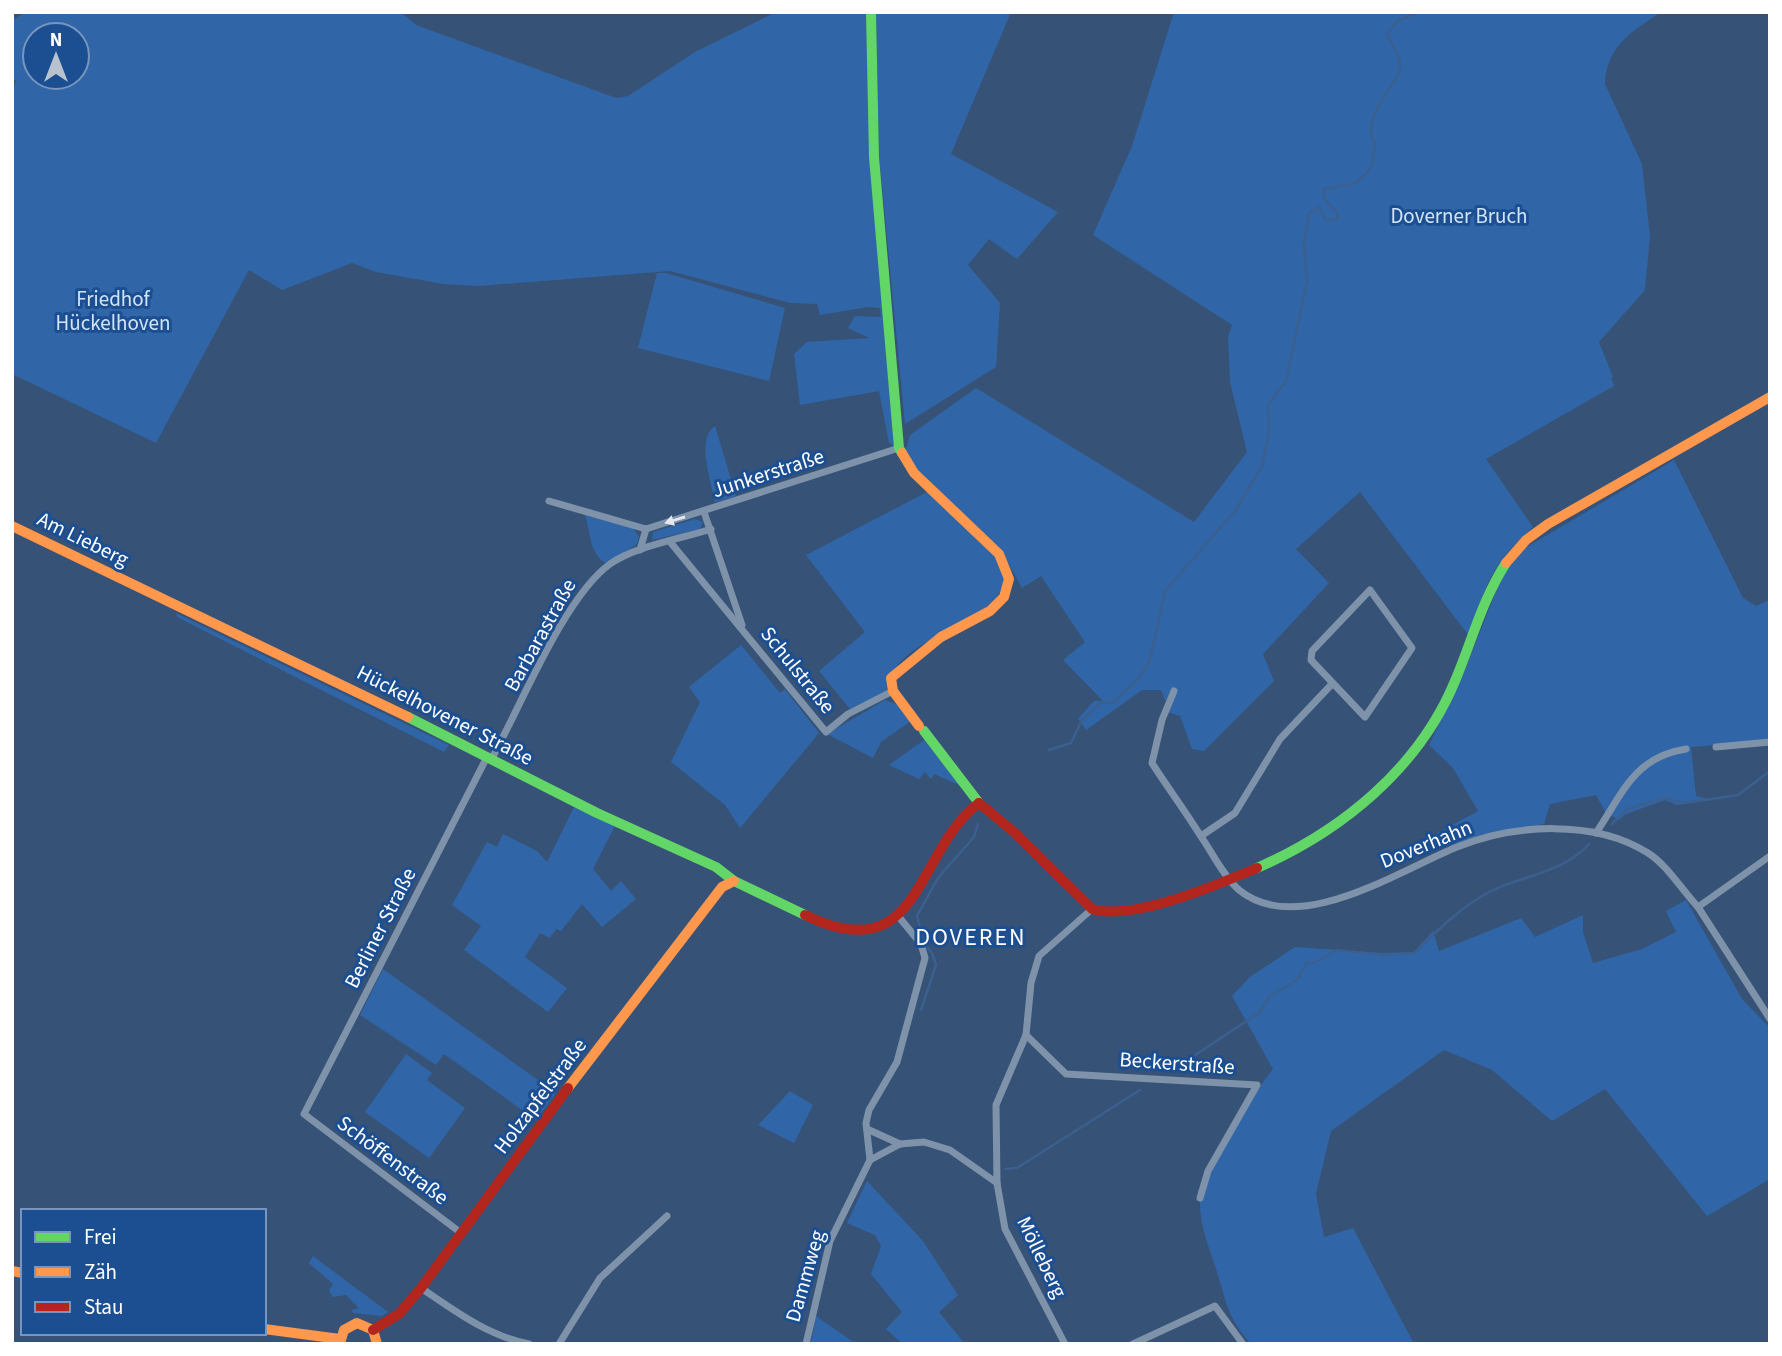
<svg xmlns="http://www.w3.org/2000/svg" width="1782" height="1356" font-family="'Source Sans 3',sans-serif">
<rect width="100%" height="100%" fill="#375277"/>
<g fill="#3066a7" fill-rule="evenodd">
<path d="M24,12H401L416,25L616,98L628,96L695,52L776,12H867L870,153L894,446L889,443L879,391L800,405L794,354L807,342L869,338L848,328L855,316L881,317L880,308L868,307L820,315L817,304L790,303L670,271L478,286L443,284L376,272L352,263L282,290L249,270L156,443L12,374V89L16,81L12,77V16L16,19ZM35,35H77V77H35Z"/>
<polygon points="876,12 1011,12 951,154 1058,212 1017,259 989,239 968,265 1000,303 996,367 905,424 879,154"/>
<path d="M1174,12H1662C1632,30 1606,47 1605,84L1642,164L1650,236L1645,290L1599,342L1613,377L1611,378L1614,386L1486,459L1533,527C1491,564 1486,585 1469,636L1360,492L1296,549L1329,583L1263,654L1274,681L1204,751L1192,749L1180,716L1167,712L1171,692L1165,701L1161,690H1142L1086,730L1078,719L1094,701H1103L1063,660L1085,642L1041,576L1022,588L999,547L916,469L906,449L910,435L976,388L1194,522L1247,452L1230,382L1228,336L1232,325L1093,235L1132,146Z"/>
<polygon points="657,273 666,273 785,308 769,381 638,348"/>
<path d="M715,426L736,496L715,502C712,482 695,439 715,426Z"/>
<polygon points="1674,460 1743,598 1756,606 1770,600 1768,741 1691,747 1696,796 1712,800 1677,805 1665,800 1626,814 1619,820 1606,813 1596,795 1550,804 1544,824 1484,834 1445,847 1434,835 1478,811 1453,768 1429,745 1467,665 1500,581 1522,550"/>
<path d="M927,492L998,557L1006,580C985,636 896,631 887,691L850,709L819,671L865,632L806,555Z"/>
<path d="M585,515L633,528L639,537L637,544L607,564C589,554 591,533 585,515Z"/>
<polygon points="695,519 703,522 700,529 652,540 653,532"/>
<polygon points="176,613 449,745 444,752 177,617"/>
<polygon points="741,645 780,693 785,689 819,733 740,828 725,805 671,762 700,702 689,687"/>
<polygon points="885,700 899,705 911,721 881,742 873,758 827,734"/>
<polygon points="924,740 961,786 934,774 931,779 925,772 919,779 889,765"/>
<polygon points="574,807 615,826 593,869 611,891 621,881 636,899 602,927 582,904 561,931 556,929 550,938 540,933 525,957 567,988 548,1012 464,950 481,926 452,905 487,842 497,847 503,834 537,851 547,862"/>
<path d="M1686,900L1742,999L1770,1028V1179L1707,1216L1605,1089L1552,1121L1492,1070L1444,1050L1331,1131L1316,1194L1324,1237L1353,1228L1414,1344H1251C1228,1318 1227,1304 1217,1272C1210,1249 1199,1225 1200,1200C1202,1165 1251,1097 1273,1069L1232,996L1250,977L1295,947L1383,953L1414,952L1433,931L1439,951L1521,918L1535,937L1583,915V932L1593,963L1642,949L1676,932L1666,911Z"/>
<polygon points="383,969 556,1093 536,1120 444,1054 436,1065 360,1015"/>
<polygon points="406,1054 432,1073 427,1080 465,1108 429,1158 365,1112"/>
<polygon points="790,1091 813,1105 794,1143 758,1125"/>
<polygon points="867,1181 923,1241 958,1295 939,1312 965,1344 903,1344 886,1329 902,1312 871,1274 881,1246 875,1235 847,1223"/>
<polygon points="313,1256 388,1312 382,1316 353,1313 352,1310 359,1308 346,1295 333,1297 329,1291 333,1284 309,1263"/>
<polygon points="816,1316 856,1344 811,1344"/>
</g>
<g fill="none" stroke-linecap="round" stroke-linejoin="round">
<g stroke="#3b5f8e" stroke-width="2.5">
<path d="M1049,750L1071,743L1081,722L1100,703L1114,702L1140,677L1148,665L1153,647L1165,591L1235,511L1262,466L1269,431L1268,405L1286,381L1307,281L1304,242L1309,213L1319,207L1325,219L1337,220L1338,214C1332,204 1322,203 1324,189L1353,184L1367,173L1372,165L1375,144C1361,123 1387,93 1399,74C1403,55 1394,50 1387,34L1398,21L1417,12"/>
<polyline points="1612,824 1627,809 1665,798 1684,803 1738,795 1770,771"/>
<polyline points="921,1010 936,965 932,953 924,943 917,916 938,878 974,837 978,824"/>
<path d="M1174,1069L1260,1012L1269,997L1298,979L1307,962L1313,963L1337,950L1383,955L1415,953C1437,930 1462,906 1491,891C1524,875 1563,873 1589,844"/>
<polyline points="1005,1169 1017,1168 1140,1090"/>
</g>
<g stroke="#7e92aa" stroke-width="7">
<polyline points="549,501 646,529"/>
<polyline points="704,512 742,625"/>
<polyline points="646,529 899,448"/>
<polyline points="671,543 826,732 848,714 893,691"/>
<polyline points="640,550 646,529"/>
<polygon points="1370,590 1412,648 1365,717 1311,660 1312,651"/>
<path d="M1174,691L1162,720L1152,763C1168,788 1186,812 1202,838C1213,854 1224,877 1239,890C1298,938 1398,871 1457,847C1513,824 1595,819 1648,853C1667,865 1682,890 1698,907L1770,856"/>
<polyline points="1716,747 1770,742"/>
<path d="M491,760C520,708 564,597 610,564C635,546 681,539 711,529"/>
<path d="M1596,833C1623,793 1634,757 1686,749"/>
<polyline points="1201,836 1235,813 1280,739 1331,685"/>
<polyline points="1698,907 1770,1019"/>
<polyline points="1026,1035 1066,1074 1257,1085 1208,1171 1200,1198"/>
<polyline points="867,1129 900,1144"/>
<polyline points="870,1160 866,1123 869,1110 897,1062 925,958 921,944 899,917"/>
<polyline points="461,1233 304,1114 487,757"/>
<path d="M421,1288C455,1311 488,1336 529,1344"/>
<polyline points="559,1344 600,1278 667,1216"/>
<polyline points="806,1344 830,1241 870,1160 900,1144 924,1142 950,1150 997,1183"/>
<polyline points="1065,1344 1005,1229 997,1183 996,1105 1026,1035 1031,983 1039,956 1092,909"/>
<polyline points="1133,1344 1215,1306 1243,1344"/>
</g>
<g stroke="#63d668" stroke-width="10">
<polyline points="871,12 874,157 899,448 902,453"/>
<polyline points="408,717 597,813 716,867 734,881 805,915"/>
<polyline points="924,731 979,803"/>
<path d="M1257,868C1342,831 1419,768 1455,681C1472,641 1482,600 1506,563"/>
</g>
<g stroke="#ff974d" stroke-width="10">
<polyline points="902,453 914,473 999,554 1009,579 1004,597 990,611 941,637 891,678 893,691 919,726"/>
<polyline points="12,526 408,717"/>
<polyline points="1506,563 1526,540 1548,524 1770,397"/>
<polyline points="568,1088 722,887 734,881"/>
<polyline points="12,1271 23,1273"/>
<polyline points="264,1329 340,1339"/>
<polyline points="340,1343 344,1330 357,1323 373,1330 377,1344"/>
</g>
<g stroke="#b3261e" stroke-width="10">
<path d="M979,803L1015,833L1092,909C1133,921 1217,885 1257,868"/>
<path d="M805,915C922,972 914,852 979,803"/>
<polyline points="373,1330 399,1314 421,1288 568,1088"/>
</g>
</g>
<defs><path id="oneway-solid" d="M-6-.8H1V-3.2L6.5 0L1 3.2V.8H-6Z" transform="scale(1.75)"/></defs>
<use fill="#e5e9ee" href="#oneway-solid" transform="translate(675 520) rotate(163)"/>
<g text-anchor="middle" stroke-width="6" stroke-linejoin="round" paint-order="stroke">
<g font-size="21" fill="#d2e4fa" stroke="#1c4f92">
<text x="1459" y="223">Doverner Bruch</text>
<text x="113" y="306">Friedhof<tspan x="113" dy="24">Hückelhoven</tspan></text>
</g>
<g font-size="21" fill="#fff" stroke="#1c4f92">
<text transform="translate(768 473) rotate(-18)" y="7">Junkerstraße</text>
<text transform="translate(83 539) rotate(26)" y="7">Am Lieberg</text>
<text transform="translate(540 635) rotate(-61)" y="7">Barbarastraße</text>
<text transform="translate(798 670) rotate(51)" y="7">Schulstraße</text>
<text transform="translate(445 715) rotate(27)" y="7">Hückelhovener Straße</text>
<text transform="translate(1426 844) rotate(-22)" y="7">Doverhahn</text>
<text transform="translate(380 928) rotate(-63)" y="7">Berliner Straße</text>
<text transform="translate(1177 1063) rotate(4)" y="7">Beckerstraße</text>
<text transform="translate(540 1096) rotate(-53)" y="7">Holzapfelstraße</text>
<text transform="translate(393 1160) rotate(37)" y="7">Schöffenstraße</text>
<text transform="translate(1042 1257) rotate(64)" y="7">Mölleberg</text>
<text transform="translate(805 1276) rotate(-74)" y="7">Dammweg</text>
</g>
<g font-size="24" letter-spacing="2" fill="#fff" stroke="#1c4f92">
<text x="971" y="945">DOVEREN</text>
</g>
</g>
<rect width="1782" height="1356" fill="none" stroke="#ffffff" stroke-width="28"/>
<rect x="21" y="1209" width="245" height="126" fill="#1c4f92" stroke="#7795be" stroke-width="2"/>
<rect x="35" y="1232" width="35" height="10" fill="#63d668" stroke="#7795be" stroke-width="2"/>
<text x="84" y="1244" font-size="21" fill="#ffffff">Frei</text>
<rect x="35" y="1267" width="35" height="10" fill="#ff974d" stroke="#7795be" stroke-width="2"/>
<text x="84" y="1279" font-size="21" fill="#ffffff">Zäh</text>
<rect x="35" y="1302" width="35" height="10" fill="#b3261e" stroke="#7795be" stroke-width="2"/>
<text x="84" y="1314" font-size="21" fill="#ffffff">Stau</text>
<g transform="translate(56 56)"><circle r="33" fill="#1c4f92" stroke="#7795be" stroke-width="2"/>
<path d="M0-5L12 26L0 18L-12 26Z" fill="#b9c2cf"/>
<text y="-10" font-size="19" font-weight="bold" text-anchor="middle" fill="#ffffff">N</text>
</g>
</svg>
